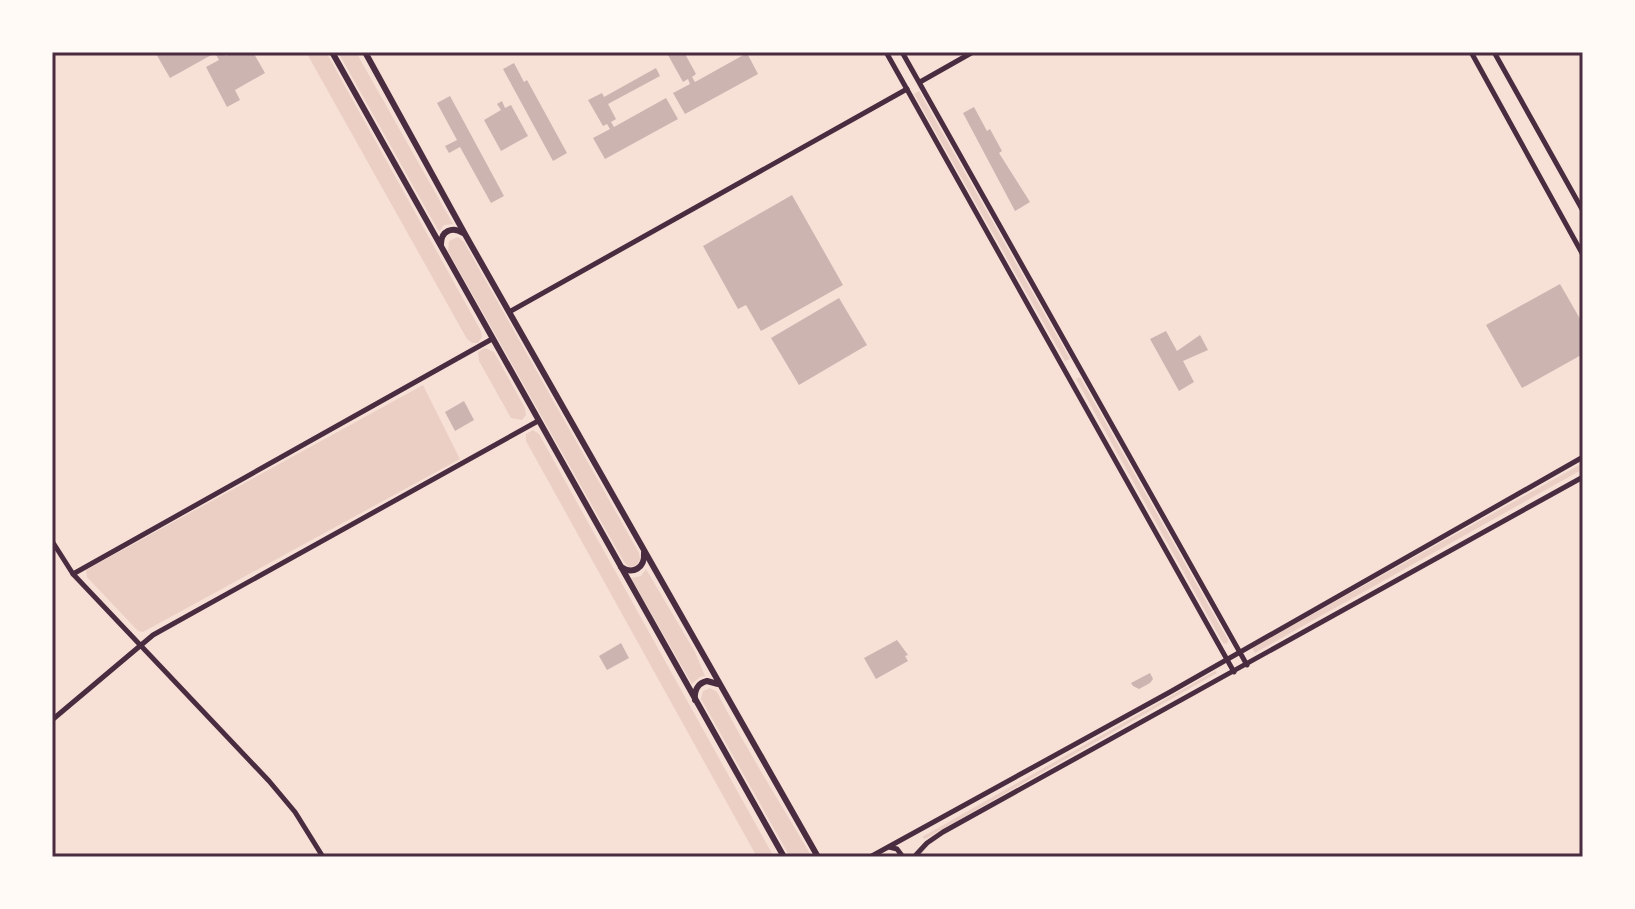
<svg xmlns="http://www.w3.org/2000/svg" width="1635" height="909" font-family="'Sofia Sans Condensed',sans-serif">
<rect width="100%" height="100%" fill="#f7e1d7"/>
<g fill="#ebcfc5">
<polygon points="306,52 326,52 481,331 482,337 478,343 472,343 467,339"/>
<polygon points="338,52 356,52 453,224 444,225 439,232"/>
<polygon points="919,91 1070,359 1065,361 914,94"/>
<polygon points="458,237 464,242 639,553 640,560 636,566 629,567 624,562 448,251 449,241"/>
<polygon points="485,348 494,352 525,408 526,415 522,420 511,418 479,361 478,352"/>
<polygon points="1080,377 1228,640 1227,644 1223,643 1076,379"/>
<polygon points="423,385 460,459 143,632 138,631 87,577 86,570"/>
<polygon points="533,430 539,434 774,857 757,857 526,441 526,434"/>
<polygon points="1583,463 1583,469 1255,653 1252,648"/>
<polygon points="646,569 695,652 705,676 700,677 692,684 631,578 641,576"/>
<polygon points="1215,671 1217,673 925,839 922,837"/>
<path d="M710,688L717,692C746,749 780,802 812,857H790L701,699L703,691Z"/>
</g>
<g fill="#ccb4b1">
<polygon points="155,52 224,52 226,56 233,52 253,52 265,73 235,90 240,100 227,107 206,67 219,60 215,53 170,78"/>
<polygon points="674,52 684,52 696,74 692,77 695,82 747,53 758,74 685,114 673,93 690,84 688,79 683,82 668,55"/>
<polygon points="514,63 524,82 527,80 567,153 553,161 503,69"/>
<polygon points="656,68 660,76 608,104 616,119 611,122 614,127 666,98 678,119 605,159 593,138 610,129 607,124 603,126 588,100 602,93 604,97"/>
<polygon points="450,96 504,196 491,203 460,147 449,153 445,146 457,140 437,103"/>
<polygon points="502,101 505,108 511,105 528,136 501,151 484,120 501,110 497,104"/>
<polygon points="974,107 987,131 990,129 1002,151 999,153 1030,202 1015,211 963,113"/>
<polygon points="792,195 843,285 761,331 746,305 738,309 703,246"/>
<polygon points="1560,284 1583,324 1583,354 1522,388 1486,325"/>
<polygon points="839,298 867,345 799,385 771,338"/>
<polygon points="1166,331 1177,351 1200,335 1208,350 1183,361 1194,382 1179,391 1150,339"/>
<polygon points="464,401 474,420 455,431 445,412"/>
<polygon points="897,640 908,655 905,656 908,661 876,679 864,658"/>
<polygon points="621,643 629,658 607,670 599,656"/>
<polygon points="1150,673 1153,679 1150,683 1139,689 1133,686 1131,683"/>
</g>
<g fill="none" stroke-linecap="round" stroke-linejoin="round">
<g stroke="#4a2c40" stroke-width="5">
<polyline points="1471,52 1583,255"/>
<polyline points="1494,52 1583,211"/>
<polyline points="920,82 973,52"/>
<polyline points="509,312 907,89"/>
<polyline points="52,541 73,574 269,781 295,812 323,857"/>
<polyline points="73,574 492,339"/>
<polyline points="52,720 153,635 538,421"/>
</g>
<g stroke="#4a2c40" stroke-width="5">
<polyline points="886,52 1234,672"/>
<polyline points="902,52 1247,665"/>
<polyline points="889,847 897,849 903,857"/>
<polyline points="870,857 1170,692 1583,457"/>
<polyline points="914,857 927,843 943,832 1583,477"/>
</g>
<g stroke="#4a2c40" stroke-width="6">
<polyline points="332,52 784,857"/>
<polyline points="365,52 466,236 818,857"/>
<path d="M441,244C441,231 452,226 463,233"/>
<path d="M621,567C633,575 645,568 644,553"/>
<path d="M695,700C694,690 698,683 707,681L718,684"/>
</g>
</g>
<rect width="1635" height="909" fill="none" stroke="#fffaf5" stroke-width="108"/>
<rect x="54" y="54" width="1527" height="801" fill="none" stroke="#4a2c40" stroke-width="3"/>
</svg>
